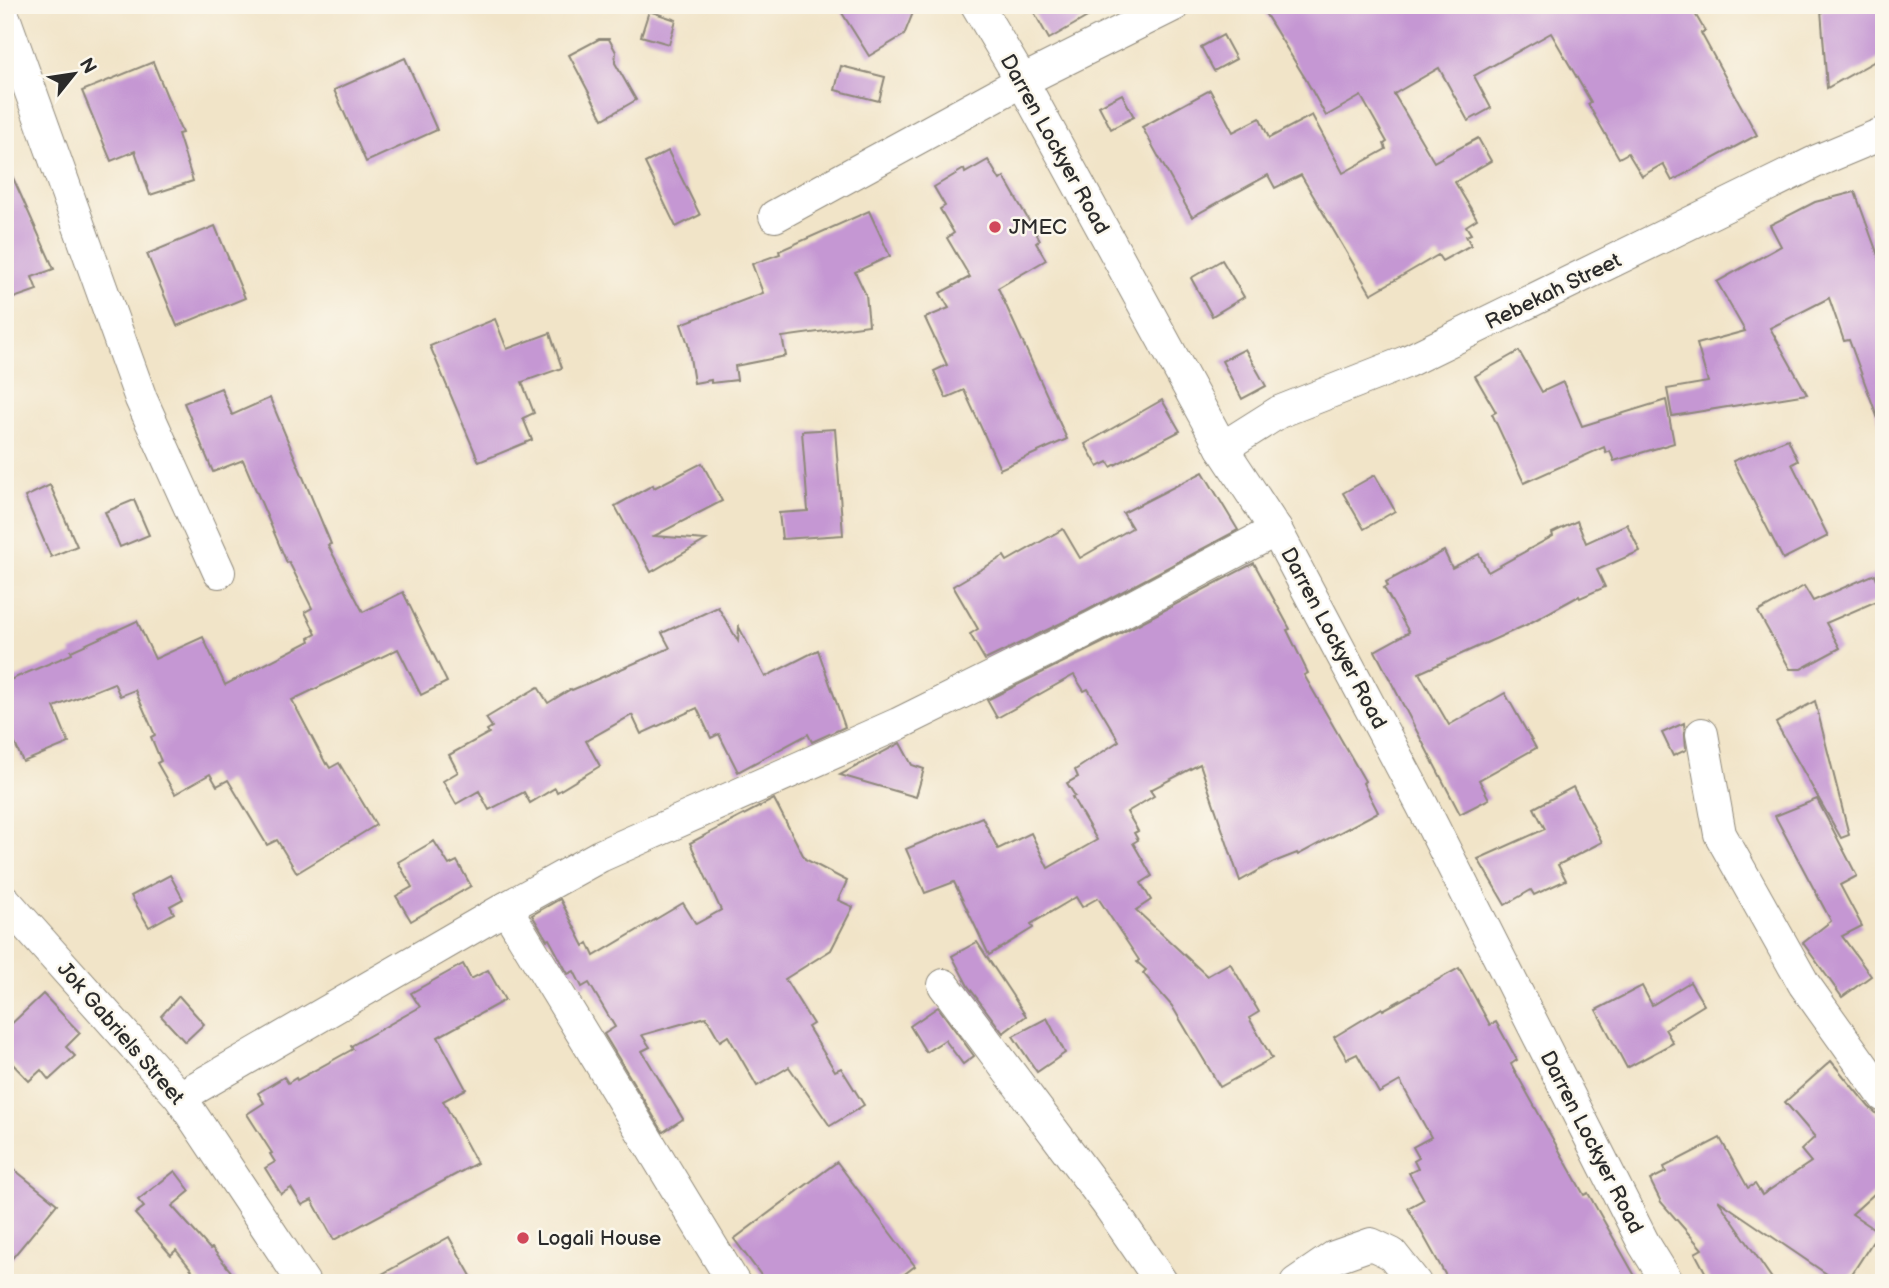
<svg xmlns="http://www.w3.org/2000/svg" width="1889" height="1288" font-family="'Balsamiq Sans',sans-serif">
<rect width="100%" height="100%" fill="#fbf7ec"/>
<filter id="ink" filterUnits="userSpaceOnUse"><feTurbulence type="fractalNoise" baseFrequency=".0143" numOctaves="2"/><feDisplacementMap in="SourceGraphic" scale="14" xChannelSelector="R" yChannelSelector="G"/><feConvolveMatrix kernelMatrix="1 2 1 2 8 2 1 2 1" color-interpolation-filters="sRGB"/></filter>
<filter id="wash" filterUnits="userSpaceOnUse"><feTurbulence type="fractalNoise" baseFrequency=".00686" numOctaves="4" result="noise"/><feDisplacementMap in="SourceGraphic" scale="28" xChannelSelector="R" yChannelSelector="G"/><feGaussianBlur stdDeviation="1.57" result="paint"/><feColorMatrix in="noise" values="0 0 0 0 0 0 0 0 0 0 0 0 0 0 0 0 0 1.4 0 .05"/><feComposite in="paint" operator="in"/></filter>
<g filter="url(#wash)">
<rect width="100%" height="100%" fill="#f1e4c8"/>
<g id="blocks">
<g fill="#c597d3">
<polygon points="837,5 916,5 904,35 869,56"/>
<polygon points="1030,5 1108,5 1049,39"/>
<polygon points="1260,5 1690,5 1705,31 1701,33 1757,135 1672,181 1663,164 1642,176 1628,153 1619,158 1588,104 1591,102 1551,33 1474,76 1491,108 1468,121 1439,68 1394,94 1434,162 1478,138 1491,161 1455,182 1477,219 1466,226 1471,234 1466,236 1471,245 1442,261 1438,255 1371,294 1301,175 1275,188 1268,175 1192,217 1142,127 1210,90 1233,132 1260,118 1269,138 1312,115 1343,173 1386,149 1384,144 1387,142 1361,96 1326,116 1305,78"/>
<polygon points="1884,7 1884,56 1827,88 1821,10"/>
<polygon points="649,11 676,20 669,44 641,36"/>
<polygon points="1223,35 1236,59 1214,71 1201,47"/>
<polygon points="599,39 609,39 616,52 615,63 636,100 603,119 569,55"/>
<polygon points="405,58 437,130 366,162 334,90"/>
<polygon points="153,62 182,133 178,134 193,181 150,195 135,151 111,161 82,91"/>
<polygon points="841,66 885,77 879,101 835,90"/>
<polygon points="1122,94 1134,117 1111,129 1099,106"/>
<polygon points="668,151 700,215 676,227 645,163"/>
<polygon points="5,160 54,269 32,277 37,290 5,301"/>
<polygon points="988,160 1000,180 1004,177 1040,240 1036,243 1046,260 998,288 1067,439 1000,469 964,390 946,398 934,371 947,365 925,318 949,308 940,293 970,277 947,238 954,233 940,209 945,206 934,187 964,169 965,173"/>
<polygon points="1855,192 1884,272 1884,427 1881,427 1849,340 1844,341 1829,298 1770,328 1807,394 1672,416 1667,389 1708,382 1697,344 1745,331 1717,282 1781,246 1770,225 1815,202"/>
<polygon points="869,211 890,256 855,272 866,295 869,325 782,337 786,356 735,366 737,380 711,383 711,380 694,383 688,344 681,324 763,293 752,264 780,254 779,251"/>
<polygon points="215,226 245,298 177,326 147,254"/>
<polygon points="1222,260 1244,297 1212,316 1191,278"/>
<polygon points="495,319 507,349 550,333 562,368 522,382 534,413 523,418 532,440 479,462 430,346"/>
<polygon points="1245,349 1266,386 1242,399 1222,361"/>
<polygon points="1519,351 1542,392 1563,382 1582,426 1666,400 1674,443 1614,461 1610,451 1606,453 1604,447 1524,483 1492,414 1496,412 1475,376"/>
<polygon points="221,388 232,415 270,398 331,544 328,545 363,612 403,592 447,682 421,695 398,649 292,700 326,764 327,763 330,768 339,763 376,825 297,873 277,840 267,845 228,780 217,786 210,774 175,794 157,763 161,761 151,737 155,735 135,690 120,696 114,683 54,707 69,743 23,762 5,721 5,682 72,654 71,651 137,621 155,659 203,637 225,685 310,641 309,638 316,634 305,612 312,608 289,562 287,563 243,460 213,472 184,403"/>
<polygon points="1162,400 1180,431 1111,467 1108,462 1098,467 1085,444"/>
<polygon points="835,429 843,535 782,539 779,513 808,511 802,431"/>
<polygon points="1788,439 1798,461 1792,464 1828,536 1783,559 1733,461"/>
<polygon points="702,463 722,501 654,536 706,540 651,572 615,506 653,485 654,488"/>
<polygon points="1203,472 1238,530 1086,611 985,660 970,634 978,629 953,586 1004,556 1007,561 1063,529 1080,558 1132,528 1123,513"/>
<polygon points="1375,475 1395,511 1364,529 1343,493"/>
<polygon points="50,485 77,546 51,557 25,497"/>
<polygon points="134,500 149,535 120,547 105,512"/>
<polygon points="1577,521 1586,543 1627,524 1640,551 1597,570 1605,587 1580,598 1579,596 1526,625 1419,673 1449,725 1505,693 1536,748 1479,780 1489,799 1460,814 1375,651 1409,632 1384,588 1388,586 1386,582 1444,551 1452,568 1479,554 1488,572 1553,536 1552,533"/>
<polygon points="1254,563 1290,629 1287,630 1308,673 1304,675 1365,781 1363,783 1378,812 1298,855 1297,853 1274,862 1240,881 1200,764 1150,790 1154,796 1127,812 1138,831 1134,833 1138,840 1133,843 1152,876 1141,883 1151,900 1136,910 1207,976 1230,963 1259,1012 1249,1018 1272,1058 1220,1087 1172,1006 1143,973 1146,970 1137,962 1139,960 1098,898 1082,907 1076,897 1031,924 1033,928 989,955 954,882 925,893 906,849 982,817 998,849 1031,833 1048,868 1097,840 1072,797 1075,796 1067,783 1078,777 1075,770 1119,741 1088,689 1084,691 1074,675 997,718 987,700 1102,643"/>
<polygon points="1875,574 1884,598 1826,623 1840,648 1801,669 1790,669 1758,612 1804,586 1813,601"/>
<polygon points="718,607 738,641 739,627 765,677 818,650 845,727 812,742 808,734 738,772 719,734 711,738 697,708 641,734 632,715 586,741 600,766 557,792 555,788 530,803 524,792 489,810 479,791 456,804 443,781 458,772 449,755 489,733 487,730 492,727 486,718 538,687 548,703 571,689 572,690 670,648 662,633"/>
<polygon points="1815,701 1849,835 1841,838 1776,723"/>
<polygon points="1684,723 1686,750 1673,756 1662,733"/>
<polygon points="900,743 912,765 924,769 916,797 840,775"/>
<polygon points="1573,787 1602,842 1558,865 1566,880 1534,895 1531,890 1505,905 1478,859 1545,829 1534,808"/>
<polygon points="774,799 805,859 847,881 838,900 853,907 831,950 785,979 813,1024 808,1027 835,1071 841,1068 864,1105 830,1126 789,1067 757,1086 728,1036 720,1041 706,1017 642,1035 650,1047 642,1051 683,1119 663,1132 604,1034 615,1027 589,983 582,987 574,971 568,974 549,939 547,940 532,915 560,899 584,946 588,943 594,956 683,903 696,924 721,910 690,843"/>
<polygon points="1817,799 1857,876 1840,885 1862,926 1842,936 1871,976 1842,997 1803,943 1831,921 1775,816"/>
<polygon points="434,841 449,865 457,861 471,886 411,921 396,896 412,887 398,862"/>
<polygon points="170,875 183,899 170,906 174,913 149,927 131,896"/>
<polygon points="977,942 1026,1016 1003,1033 968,986 952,956"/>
<polygon points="463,964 471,979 488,970 505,1000 438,1037 466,1089 443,1101 477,1163 334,1240 312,1200 302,1205 291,1188 281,1194 265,1168 275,1162 270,1154 272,1153 247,1114 264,1103 258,1093 284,1077 288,1083 296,1078 297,1080 353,1049 351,1046 420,1007 411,993"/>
<polygon points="1459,968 1490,1025 1496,1022 1517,1060 1511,1064 1584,1195 1588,1193 1639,1283 1450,1283 1408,1208 1424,1199 1409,1173 1418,1169 1414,1161 1419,1158 1413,1147 1431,1137 1400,1081 1379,1093 1357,1054 1347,1059 1334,1037 1382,1008 1383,1010"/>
<polygon points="1690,982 1704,1005 1665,1029 1673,1043 1627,1068 1596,1010 1642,986 1652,1005"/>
<polygon points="43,994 80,1033 66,1047 75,1056 49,1080 41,1070 29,1081 5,1056 5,1030"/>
<polygon points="179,996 204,1024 185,1042 161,1016"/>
<polygon points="938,1007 974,1056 963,1064 945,1040 926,1052 910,1026"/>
<polygon points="1047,1018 1065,1053 1037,1072 1013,1036"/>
<polygon points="1831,1061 1869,1107 1884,1120 1884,1185 1852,1214 1879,1232 1846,1283 1840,1283 1718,1200 1775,1283 1711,1283 1695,1253 1702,1249 1661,1202 1650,1180 1666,1172 1664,1167 1720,1138 1748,1188 1755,1184 1762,1195 1811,1162 1801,1150 1815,1137 1785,1102"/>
<polygon points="5,1162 57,1204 5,1267"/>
<polygon points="837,1162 915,1266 893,1283 767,1283 734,1239"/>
<polygon points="175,1171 190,1191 172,1206 210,1249 212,1248 240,1283 202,1283 176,1250 171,1255 135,1214 144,1207 138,1200"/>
<polygon points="449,1237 475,1283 366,1283"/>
</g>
</g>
</g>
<g filter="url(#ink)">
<use href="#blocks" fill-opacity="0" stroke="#8e887a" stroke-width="2"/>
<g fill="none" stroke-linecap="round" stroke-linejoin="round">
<g stroke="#8e887a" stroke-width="34">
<g id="minor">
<polyline points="977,5 1022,81 1222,448 1276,530 1422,805 1644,1244 1668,1283"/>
<polyline points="5,20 141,399 219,572"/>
<polyline points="775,216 1022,81 1174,5"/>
<polyline points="1222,448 1279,412 1406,362 1817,161 1884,133"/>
<polyline points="1702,734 1720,834 1804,984 1884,1096"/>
<polyline points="5,901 180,1097 304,1283"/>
<polyline points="506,908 734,1283"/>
<polyline points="944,985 1107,1203 1162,1283"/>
<polyline points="180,1097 506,908 600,856 898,724 1094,627 1276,530"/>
<polyline points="1296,1283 1334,1257 1371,1244 1392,1254 1415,1283"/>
</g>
</g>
<use href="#minor" stroke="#fff" stroke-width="32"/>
</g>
</g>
<g fill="#d1495b" stroke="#fbf7ec" stroke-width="2.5">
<circle cx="995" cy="227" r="7"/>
<circle cx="523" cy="1238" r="7"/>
</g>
<g text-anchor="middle" stroke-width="5" stroke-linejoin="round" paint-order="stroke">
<g font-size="21" fill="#2b2b2b" stroke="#fbf7ec">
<text transform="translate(1055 144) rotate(61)" y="7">Darren Lockyer Road</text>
<text transform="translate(1553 291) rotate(-26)" y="7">Rebekah Street</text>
<text transform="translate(1334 638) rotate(62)" y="7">Darren Lockyer Road</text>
<text transform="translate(121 1033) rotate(49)" y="7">Jok Gabriels Street</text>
<text transform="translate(1592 1142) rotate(63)" y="7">Darren Lockyer Road</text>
</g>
<g font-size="21" fill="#2b2b2b" stroke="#fbf7ec" text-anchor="start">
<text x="1009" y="234">JMEC</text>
<text x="537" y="1245">Logali House</text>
</g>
</g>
<rect width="1889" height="1288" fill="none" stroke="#fbf7ec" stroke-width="28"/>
<g transform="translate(74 74) rotate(60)" stroke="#fbf7ec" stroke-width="5" paint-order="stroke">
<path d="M0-5L12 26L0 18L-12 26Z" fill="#2b2b2b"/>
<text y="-10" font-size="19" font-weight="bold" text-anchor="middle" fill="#2b2b2b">N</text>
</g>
</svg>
